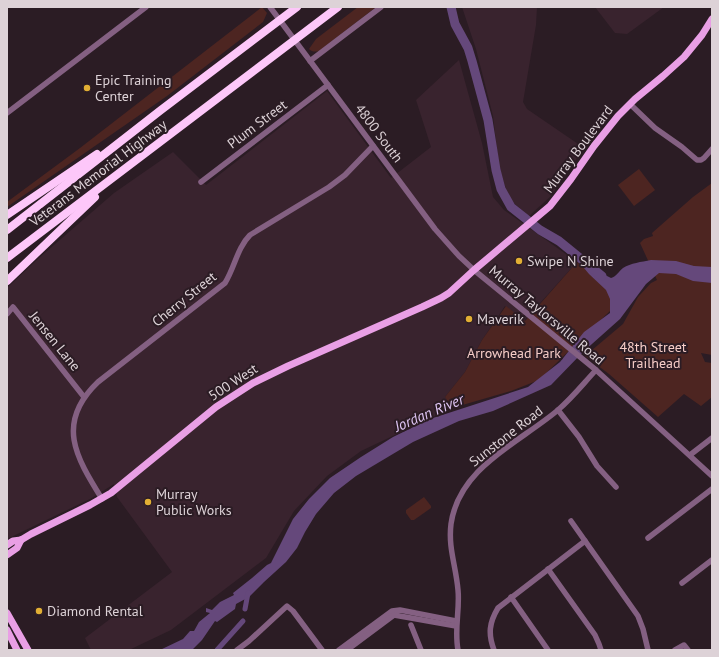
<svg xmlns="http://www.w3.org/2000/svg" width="719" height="657" font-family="'PT Sans',sans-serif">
<rect width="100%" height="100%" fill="#2b1c24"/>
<g fill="#39232e">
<polygon points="462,7 537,7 536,25 523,102 527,109 584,148 551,196 529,216 509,199 499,167 493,116 476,49"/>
<polygon points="595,7 664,7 627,34 615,33"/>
<polygon points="459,60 482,143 493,197 504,210 577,262 524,321 505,306 482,340 465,372 445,397 452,408 361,451 327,476 294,511 266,558 171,630 129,650 91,650 85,638 172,572 117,497 114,484 90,499 7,539 7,288 39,258 114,193 173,152 206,185 327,91 391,178 431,147 416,100"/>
</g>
<g fill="#4d2521">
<polygon points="262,7 267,13 263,22 167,96 7,207 7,202 80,148"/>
<path d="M358,7H376L319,51C315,52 312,52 309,49L316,39Z"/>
<polygon points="639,169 655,190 634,206 618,185"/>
<polygon points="712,183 712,355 701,353 705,362 712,363 712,397 701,406 684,394 658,417 609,374 585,356 623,324 638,297 651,283 657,280 640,243 644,239 653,236 652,233 693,197"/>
<polygon points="577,262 603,283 610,295 610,311 539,380 511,391 452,408 445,397 465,372 482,340 506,306 525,321"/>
<polygon points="424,497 431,506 431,508 414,520 411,520 406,513 406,510"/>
</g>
<path fill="#65487b" d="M651,260L676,261L694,266L712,267V283L693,281L676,274L659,273L646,284L620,319L583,352L551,385L493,411L459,421L413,442L356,476L334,493L316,514L305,532L297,548L286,562L264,582L249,597L236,604L235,609L217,622L215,621L202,640L192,650H160L183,639L190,631H194L199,622L210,613L206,612V608L212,610L220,602L234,595L233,593L252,578L267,565L271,563L293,519L309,499L330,478L361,457L393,437L430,419L528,387L560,362L584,332L610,313V299L606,290L589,274L579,262L611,278C617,276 618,272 623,268C631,263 641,262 651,260Z"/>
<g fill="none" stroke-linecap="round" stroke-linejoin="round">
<g stroke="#65487b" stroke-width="5">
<polyline points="245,609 248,593"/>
<polyline points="217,650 243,621"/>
</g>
<polyline stroke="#65487b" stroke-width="9" points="451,7 455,24 468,48 472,61 488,120 496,170 501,189 511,207 540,230 559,241 602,276"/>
<g stroke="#846082" stroke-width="5.5">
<polyline points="270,7 435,229 459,256 474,270 596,370 712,476"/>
<polyline points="310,61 381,7"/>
<polyline points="630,104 655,128 682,147 697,160 701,160 704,158 712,149"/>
<polyline points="7,113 146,7"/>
<polyline points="201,182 328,85"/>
<polyline points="7,314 13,307 84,397"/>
<polyline points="558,410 579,437 597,466 616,487"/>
<polyline points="690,455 712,438"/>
<path d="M102,499C76,457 55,423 98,382L225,283C235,267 237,248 250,235L329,187L345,175L373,146"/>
<polyline points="571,521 638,616 643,629 648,650"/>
<polyline points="648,538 712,489"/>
<polyline points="548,569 595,635 599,644 601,650"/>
<polyline points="682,583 712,560"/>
<polyline points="511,597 548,650"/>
<polyline points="411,625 421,650"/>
<polyline points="237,650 249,641 287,606 293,611 322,650"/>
<polyline points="339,650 392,611 400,610 456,621"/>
<polyline points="347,650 394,615 456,626"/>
<path d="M458,650C454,629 460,610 458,590C456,566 448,548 451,524C459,467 519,443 558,410C572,398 583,384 596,370"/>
<path d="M494,650C488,634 489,623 498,608L585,541"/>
<polyline points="675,650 684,645 688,650"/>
</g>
<g stroke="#e99fe5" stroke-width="7">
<polyline points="7,545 13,541 21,540 31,534 90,505 111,493 216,407 253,383 288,366 422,307 441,298 449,293 474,270 550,206 571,179 594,146 618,116 635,99 663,76 684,57 702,35 712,19"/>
<polyline points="7,555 17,548 21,540"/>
<polyline points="7,613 28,650"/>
<polyline points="7,630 17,650"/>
</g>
<g stroke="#fdc7f9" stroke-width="8">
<polyline points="7,215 97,154"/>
<polyline points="7,230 161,110 297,7"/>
<polyline points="7,258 338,7"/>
<polyline points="7,281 95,197"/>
</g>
</g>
<g fill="#e2af34" stroke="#2b1c24" stroke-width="1.5">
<circle cx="87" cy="88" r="4"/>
<circle cx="519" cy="261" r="4"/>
<circle cx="469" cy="319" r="4"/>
<circle cx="148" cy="502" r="4"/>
<circle cx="39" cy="611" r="4"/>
</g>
<g text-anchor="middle" stroke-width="4" stroke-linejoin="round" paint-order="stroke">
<g font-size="14" fill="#ddd2d7" stroke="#2b1c24" text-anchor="start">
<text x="95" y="85">Epic Training<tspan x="95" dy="16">Center</tspan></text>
<text x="527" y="266">Swipe N Shine</text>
<text x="477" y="324">Maverik</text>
<text x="156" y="499">Murray<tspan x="156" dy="16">Public Works</tspan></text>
<text x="47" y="616">Diamond Rental</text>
</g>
<g font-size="14" fill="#ddd2d7" stroke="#2b1c24">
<text transform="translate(257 124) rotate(-37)" y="5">Plum Street</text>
<text transform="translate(379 133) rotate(53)" y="5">4800 South</text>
<text transform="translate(578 149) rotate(-53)" y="5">Murray Boulevard</text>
<text transform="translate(98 173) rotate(-37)" y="5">Veterans Memorial Highway</text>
<text transform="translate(184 299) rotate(-39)" y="5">Cherry Street</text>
<text transform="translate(547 315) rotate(40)" y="5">Murray Taylorsville Road</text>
<text transform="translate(55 341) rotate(51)" y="5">Jensen Lane</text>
<text transform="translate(233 382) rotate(-33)" y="5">500 West</text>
<text transform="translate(506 436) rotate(-38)" y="5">Sunstone Road</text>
</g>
<g font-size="14" fill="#f5ccc7" stroke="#2b1c24">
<text x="653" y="352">48th Street<tspan x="653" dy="16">Trailhead</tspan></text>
<text x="514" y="358">Arrowhead Park</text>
</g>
<g font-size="15" font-style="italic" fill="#dfc5f4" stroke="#2b1c24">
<text transform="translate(429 413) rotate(-23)" y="5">Jordan River</text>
</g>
</g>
<rect width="719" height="657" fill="none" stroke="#ddd2d7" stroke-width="16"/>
</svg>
